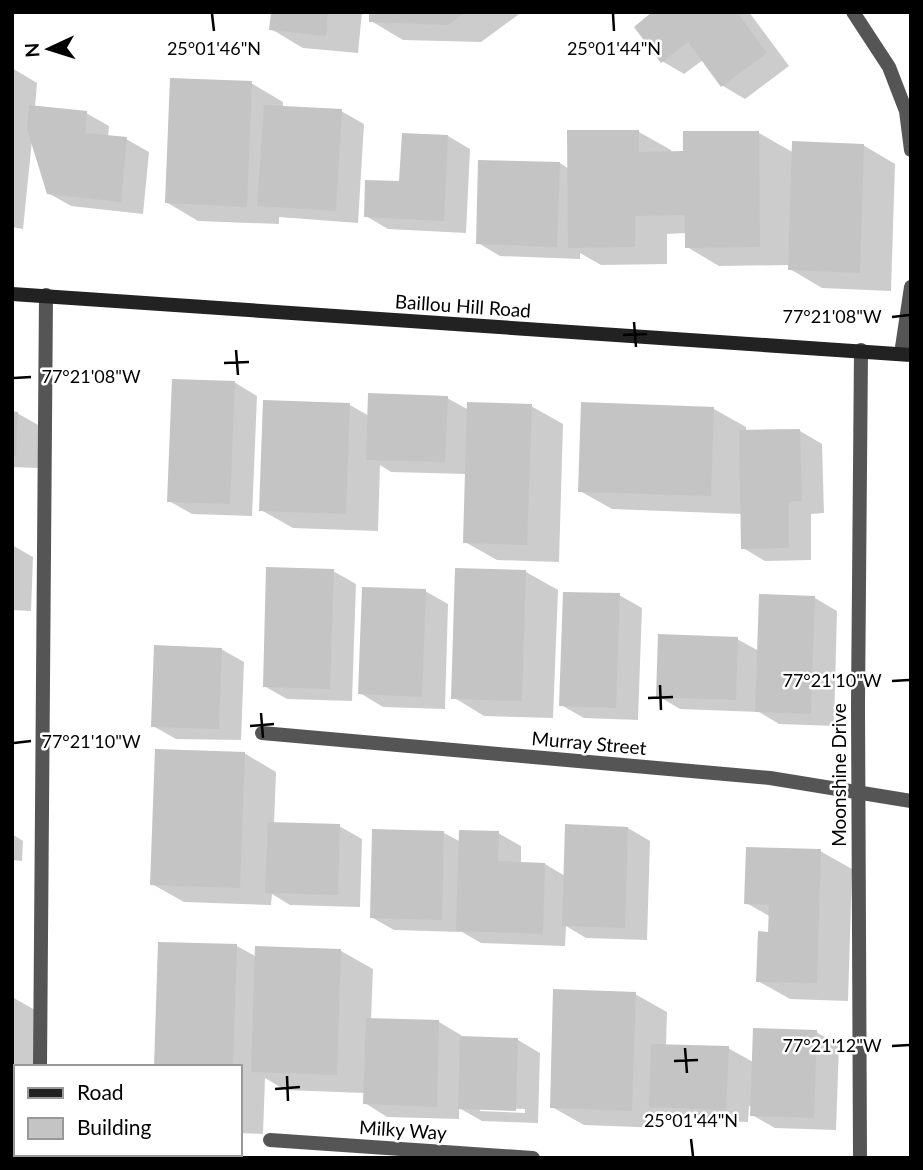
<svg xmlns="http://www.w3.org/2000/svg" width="923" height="1170" font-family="Lato,sans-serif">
<rect width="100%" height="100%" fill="#fff"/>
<g fill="#0003" fill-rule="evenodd">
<polygon points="273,12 362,12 358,53 303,48 271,29"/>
<polygon points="371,12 522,12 481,42 403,40 371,21"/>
<polygon points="655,12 749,12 789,66 745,99 723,86 703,60 684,74 662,61"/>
<polygon points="12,68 37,83 35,107 86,113 109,126 108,137 126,139 149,152 143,214 71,206 48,193 32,140 23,229 12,227"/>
<polygon points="251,83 283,102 283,108 341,111 364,124 358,223 279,217 279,224 198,221 166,202"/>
<polygon points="639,132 671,150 671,153 685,153 759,133 794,153 863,145 895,164 891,291 822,288 790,269 790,265 719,266 687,247 687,233 667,234 667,264 601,265 580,253 580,259 500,256 478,243 560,163 569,169"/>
<polygon points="448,136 470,149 466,233 388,229 366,216"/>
<polygon points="234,382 257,396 252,516 192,514 169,501"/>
<polygon points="447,398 469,410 531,406 563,424 559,562 497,560 465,542 467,474 391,472 380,465 378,531 293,528 261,510 350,405 369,416"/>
<polygon points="714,409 746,427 746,432 800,431 822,444 824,513 811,514 811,560 765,561 743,548 742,514 612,509 580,491"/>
<polygon points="12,413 17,413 40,426 38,468 12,467"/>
<polygon points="12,545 33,557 31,611 12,610"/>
<polygon points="333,571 356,584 352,701 287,699 264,686"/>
<polygon points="526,572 558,590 553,718 484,716 453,697"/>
<polygon points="425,591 448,604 445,709 383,707 360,693"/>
<polygon points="619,595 642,608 638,720 584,718 561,705"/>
<polygon points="761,596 815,598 837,611 834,726 779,724 759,712 680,709 658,696 737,639 759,651"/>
<polygon points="221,649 244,662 241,740 176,739 153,726"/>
<polygon points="244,753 276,772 274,824 339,826 362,839 360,907 290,905 272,894 271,905 184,902 152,884"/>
<polygon points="628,828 650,841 647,940 586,938 566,926 565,946 481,943 462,932 394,930 371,917 444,833 461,842 498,833 521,846 521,864 545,864 565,876"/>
<polygon points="12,834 23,841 22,861 12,860"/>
<polygon points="820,851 852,869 848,1001 790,999 758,981 770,934 771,917 746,903"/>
<path d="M237,946L257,957L341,951L373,969L371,1020L439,1022L461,1035V1038L518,1040L540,1053L538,1123L482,1121L459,1108V1119L387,1117L365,1103V1093L285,1090L265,1078L263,1134L240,1133V1067H156ZM480,1108L525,1109V1113L480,1111Z"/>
<polygon points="635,994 667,1012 666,1046 728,1048 753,1062 816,1032 839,1045 836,1130 775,1128 752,1115 752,1106 749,1106 748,1122 674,1119 664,1114 663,1128 584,1125 552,1107"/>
<polygon points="12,997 35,1010 36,1067 16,1067 16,1115 12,1115"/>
</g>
<g fill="#c4c4c4">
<polygon points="271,12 328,12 326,36 269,30"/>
<polygon points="369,12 466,12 448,25 369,22"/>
<polygon points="652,12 737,12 767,53 721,87 688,42 661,63 634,27"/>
<polygon points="170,78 252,81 247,207 165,203"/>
<polygon points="29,105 87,111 85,133 127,137 121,202 47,194 27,129"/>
<polygon points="264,105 342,109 336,211 257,206"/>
<polygon points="567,130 639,130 639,152 683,151 683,131 759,131 760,247 685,248 685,215 635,216 635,247 568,248"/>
<polygon points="402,133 448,135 444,221 364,217 365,180 399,181"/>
<polygon points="792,141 864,144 860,273 788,270"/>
<polygon points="478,160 560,162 557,247 476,244"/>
<polygon points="172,379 235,381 230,504 167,502"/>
<polygon points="368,393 448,396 445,462 366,460"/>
<polygon points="263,400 350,403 346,514 259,511"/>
<polygon points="467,402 532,404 527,545 463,543"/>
<polygon points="581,402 714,407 711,496 578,492"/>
<polygon points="12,411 18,412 16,456 12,456"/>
<polygon points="800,429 802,501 789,502 789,548 741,549 739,430"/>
<polygon points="266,567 334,569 330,689 263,687"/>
<polygon points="455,568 526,570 522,701 451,699"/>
<polygon points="362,587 426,589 422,697 358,694"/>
<polygon points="563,592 620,593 616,708 559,706"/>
<polygon points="759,594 815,596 811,714 755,712"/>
<polygon points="658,634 738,637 736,700 656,697"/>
<polygon points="154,645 222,648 219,729 151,727"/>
<polygon points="155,749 245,752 240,888 150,885"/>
<polygon points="268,822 340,824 338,895 265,893"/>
<polygon points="565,824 628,827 625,928 562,926"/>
<polygon points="372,829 444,831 442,920 370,918"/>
<polygon points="459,830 499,831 498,861 545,863 543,934 456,931"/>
<polygon points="746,847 821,849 817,983 756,982 758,931 768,932 769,905 744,904"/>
<polygon points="158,942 237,944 233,1067 154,1067"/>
<polygon points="255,946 341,949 337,1075 251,1072"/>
<polygon points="553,989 636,992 632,1111 550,1108"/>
<polygon points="366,1018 439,1020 437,1107 363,1104"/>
<polygon points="753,1028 817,1030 814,1118 750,1116"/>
<polygon points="460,1036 518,1038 516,1111 458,1109"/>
<polygon points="651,1044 729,1046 726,1110 649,1107"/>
</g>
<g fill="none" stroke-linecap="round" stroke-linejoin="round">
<g stroke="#555" stroke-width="14">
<polyline points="853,12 889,67 906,111 911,150"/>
<polyline points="901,354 911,287"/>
<polyline points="262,733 770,778 911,801"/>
<polyline points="40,1067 46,295"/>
<polyline points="270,1140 533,1158"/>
<polyline points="39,1158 39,1154"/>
<polyline points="860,1158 858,704 861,350"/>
</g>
<polyline stroke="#222" stroke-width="14" points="12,294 911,355"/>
</g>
<path fill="none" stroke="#000" stroke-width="2.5" d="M212,14L214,31M613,14L614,31M892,317L909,315M634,322L636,347M623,335L647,334M236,350L238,375M224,363L249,362M14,378L31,377M892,681L909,680M660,685L661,710M648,698L673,697M261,713L263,738M250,726L274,724M14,743L31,741M892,1046L909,1045M685,1048L687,1073M674,1061L698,1060M287,1076L288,1101M275,1089L300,1087M691,1139L693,1156"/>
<g text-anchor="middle" stroke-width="5" stroke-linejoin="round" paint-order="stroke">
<g font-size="19" fill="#000" stroke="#fff">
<text transform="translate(463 306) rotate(4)" y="7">Baillou Hill Road</text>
<text transform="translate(589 743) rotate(5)" y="7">Murray Street</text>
<text transform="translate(839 775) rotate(-90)" y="7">Moonshine Drive</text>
<text transform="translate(403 1130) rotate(4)" y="7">Milky Way</text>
</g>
</g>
<g font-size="18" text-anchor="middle" fill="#000" stroke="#fff" stroke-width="5" stroke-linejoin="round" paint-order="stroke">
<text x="214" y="55">25°01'46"N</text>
<text x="614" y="55">25°01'44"N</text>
<text x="832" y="323">77°21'08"W</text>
<text x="91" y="383">77°21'08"W</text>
<text x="832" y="687">77°21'10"W</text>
<text x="91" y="748">77°21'10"W</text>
<text x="832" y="1052">77°21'12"W</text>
<text x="691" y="1127">25°01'44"N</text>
</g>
<rect width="923" height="1170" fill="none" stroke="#000000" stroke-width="28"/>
<rect x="14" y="1065" width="228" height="91" fill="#ffffff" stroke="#999999" stroke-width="2"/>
<rect x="28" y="1088" width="35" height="10" fill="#222222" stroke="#999999" stroke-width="2"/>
<text x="77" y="1100" font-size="21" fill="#000000">Road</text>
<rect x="28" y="1118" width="35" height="21" fill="#c4c4c4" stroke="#999999" stroke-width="2"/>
<text x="77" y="1135" font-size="21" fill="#000000">Building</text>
<g transform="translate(49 49) rotate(266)" stroke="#ffffff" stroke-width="5" paint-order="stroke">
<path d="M0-5L12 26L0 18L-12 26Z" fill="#000000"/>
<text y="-10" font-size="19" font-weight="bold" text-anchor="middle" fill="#000000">N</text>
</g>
</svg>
